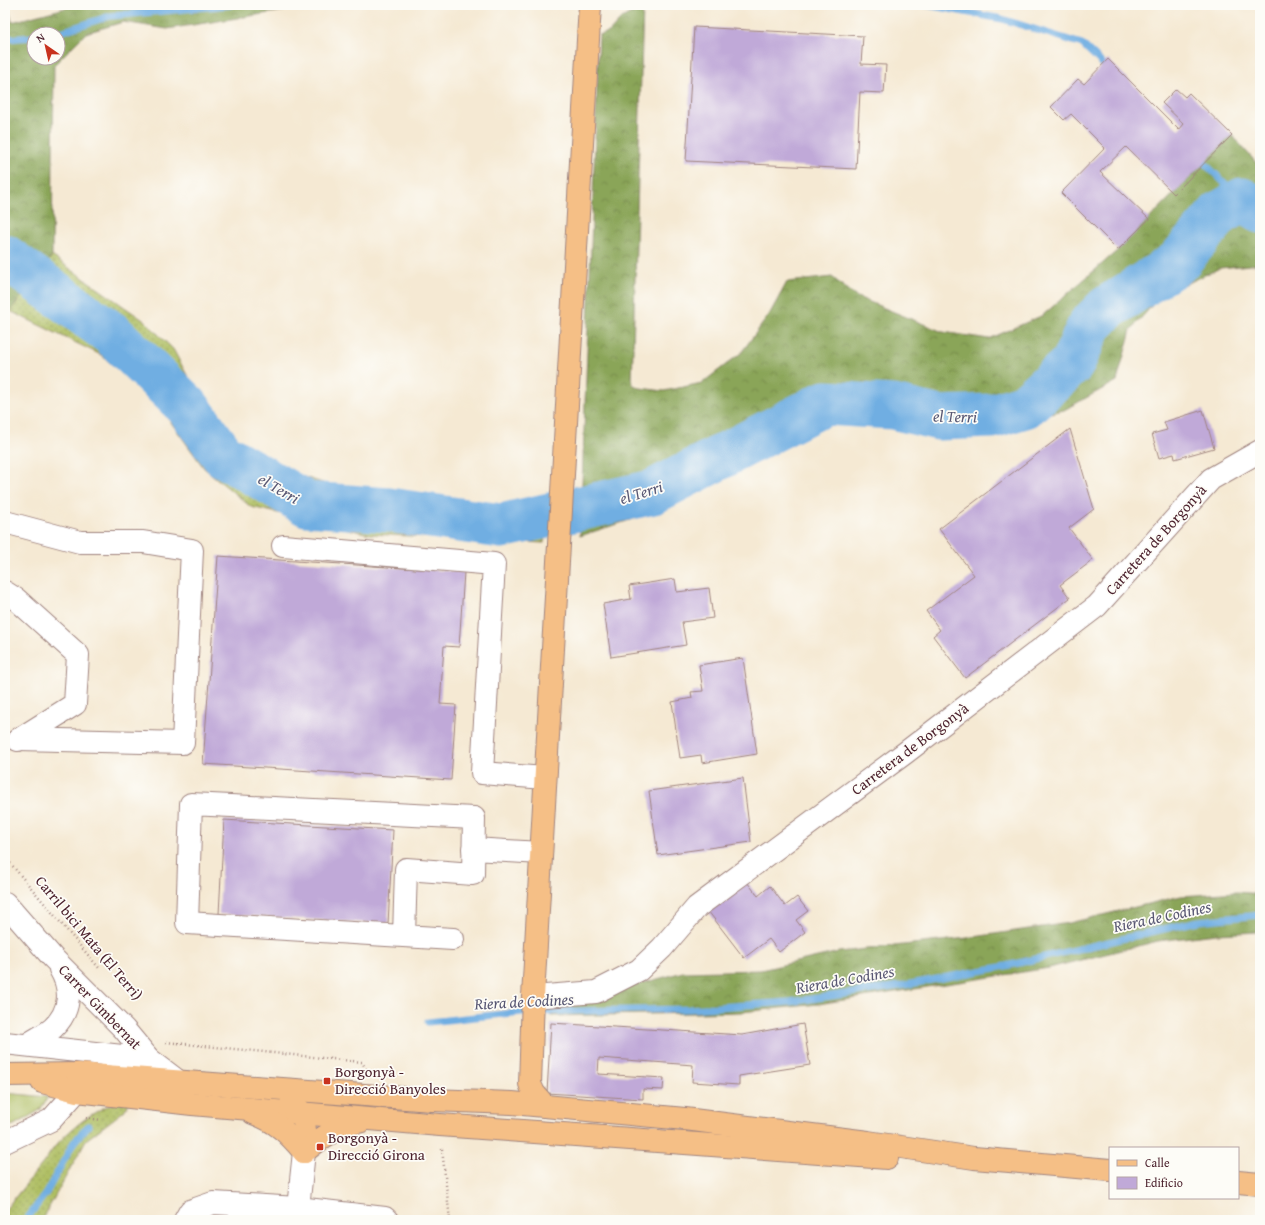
<svg xmlns="http://www.w3.org/2000/svg" width="1265" height="1225" font-family="'Gentium Book Plus',serif">
<defs>
<pattern id="grass-dots" width="8" height="8" patternUnits="userSpaceOnUse"><rect width="8" height="8" fill="#aebe62"/><path d="M2 2h.1M6 6h.1" fill="none" stroke="#909a51" stroke-width="1.8" stroke-linecap="round"/></pattern>
<pattern id="forest-crowns" width="20" height="18" patternUnits="userSpaceOnUse"><rect width="20" height="18" fill="#8aa558"/><path d="M2 6a3 3 0 1 1 6 0M12 15a3 3 0 1 1 6 0" fill="none" stroke="#738649"/></pattern>
</defs>
<rect width="100%" height="100%" fill="#fdfcf7"/>
<filter id="ink" filterUnits="userSpaceOnUse"><feTurbulence type="fractalNoise" baseFrequency=".025" numOctaves="2"/><feDisplacementMap in="SourceGraphic" scale="8" xChannelSelector="R" yChannelSelector="G"/><feConvolveMatrix kernelMatrix="1 2 1 2 8 2 1 2 1" color-interpolation-filters="sRGB"/></filter>
<filter id="wash" filterUnits="userSpaceOnUse"><feTurbulence type="fractalNoise" baseFrequency=".012" numOctaves="4" result="noise"/><feDisplacementMap in="SourceGraphic" scale="16" xChannelSelector="R" yChannelSelector="G"/><feGaussianBlur stdDeviation="0.9" result="paint"/><feColorMatrix in="noise" values="0 0 0 0 0 0 0 0 0 0 0 0 0 0 0 0 0 1.4 0 .05"/><feComposite in="paint" operator="in"/></filter>
<g filter="url(#wash)">
<rect width="100%" height="100%" fill="#f5e9d3"/>
<g fill="url(#grass-dots)" stroke="#7c6e46">
<polygon points="52,256 146,322 173,349 203,405 245,445 301,476 354,493 443,499 548,508 544,543 370,534 251,507 204,468 157,403 101,355 10,311"/>
<path d="M131,1100L124,1111L86,1140L42,1220H5V1210L47,1158C56,1140 90,1112 110,1105C116,1102 124,1102 131,1100Z"/>
</g>
<g fill="url(#forest-crowns)" stroke="#6a6242" fill-rule="evenodd">
<path d="M5,5H8L12,22L69,7L126,5H307L295,9L167,29L123,22L86,33L54,65L52,256L10,311L5,309ZM34,34H58V58H34Z"/>
<polygon points="643,6 632,384 640,388 664,391 702,383 741,353 769,315 787,282 832,277 855,296 943,332 989,339 1043,315 1118,250 1232,135 1260,167 1260,264 1220,268 1160,296 1131,330 1117,381 1064,410 937,437 844,413 829,416 759,441 684,499 667,508 580,536 599,35 609,32 622,18"/>
<polygon points="1237,892 1260,894 1260,932 1216,934 1158,941 1049,968 818,1004 742,1012 551,1016 551,1000 588,998 683,972 761,970 839,952 967,938 1069,923 1181,896"/>
</g>
<polygon fill="#aebe62" stroke="#7c6e46" points="5,1093 48,1097 40,1110 14,1125 5,1127"/>
<g fill="none" stroke-linecap="round" stroke-linejoin="round">
<g stroke="#70aee2" stroke-width="7">
<polyline points="927,5 1002,19 1082,44 1109,70"/>
<polyline points="54,34 110,16 230,5"/>
<polyline points="5,39 34,37"/>
<polyline points="1198,157 1242,200"/>
<polyline points="428,1022 522,1012 689,1009 790,1002 900,986 1006,966 1198,921 1260,915"/>
<polyline points="26,1220 46,1193 74,1142 88,1126"/>
</g>
<polyline stroke="#70aee2" stroke-width="45" points="5,257 112,334 187,406 223,455 307,504 389,510 501,526 653,492 825,403 893,407 939,418 992,416 1025,406 1072,364 1090,325 1107,308 1177,263 1220,213 1242,200 1260,211"/>
</g>
<g id="blocks">
<g fill="#c0a9d8">
<polygon points="694,27 863,36 861,64 886,65 884,93 860,92 856,169 686,161"/>
<polygon points="1108,59 1179,130 1184,124 1162,103 1176,89 1185,97 1189,93 1232,135 1174,194 1126,147 1100,172 1149,219 1118,250 1061,193 1105,148 1071,114 1064,120 1051,107 1078,79 1084,84"/>
<polygon points="1203,410 1214,448 1175,459 1174,454 1159,458 1152,434 1167,430 1164,422"/>
<polygon points="1070,429 1094,509 1069,528 1093,560 1060,585 1070,598 965,678 933,636 940,630 926,611 974,575 939,529"/>
<polygon points="218,556 464,572 459,647 444,646 440,704 456,705 451,780 203,764"/>
<polygon points="675,579 677,592 709,588 713,618 682,622 686,645 611,657 603,604 631,599 629,586"/>
<polygon points="743,658 757,754 702,763 701,755 680,758 672,702 692,698 691,692 703,691 699,665"/>
<polygon points="743,778 751,842 658,855 649,791"/>
<polygon points="224,820 393,830 388,924 219,914"/>
<polygon points="747,882 758,896 770,886 785,906 797,897 808,911 796,920 805,932 779,952 769,939 744,958 708,911"/>
<polygon points="551,1023 742,1035 803,1024 810,1065 739,1076 739,1085 692,1082 693,1065 599,1058 598,1074 664,1078 663,1090 643,1089 643,1099 547,1093"/>
</g>
</g>
</g>
<g filter="url(#ink)">
<use href="#blocks" fill-opacity="0" stroke="#a0847f" stroke-width="1"/>
<g fill="none" stroke-linecap="round" stroke-linejoin="round">
<g stroke="#a0847f" stroke-width="24">
<g id="minor">
<polyline points="5,522 80,542 143,542 192,550 183,743 19,739"/>
<polyline points="283,546 494,564 482,773 545,778"/>
<polyline points="5,592 16,599 78,655 75,704 18,740"/>
<polyline points="473,849 541,853"/>
<polyline points="5,903 53,958 124,1029 149,1059 178,1081"/>
<polyline points="404,936 406,869 473,874 474,818 191,804 187,923 453,939"/>
<polyline points="533,997 596,992 639,970 662,948 697,907 905,753 1097,606 1211,479 1260,451"/>
<polyline points="5,1043 149,1059"/>
<path d="M27,1045C35,1039 45,1035 53,1028C71,1011 72,989 60,969"/>
<polyline points="5,1142 51,1120 77,1091"/>
<polyline points="298,1208 304,1152"/>
<polyline points="185,1220 190,1211 213,1203 298,1208 385,1218 387,1220"/>
</g>
</g>
<g stroke="#a0847f" stroke-width="24">
<g id="major">
<polyline points="5,1075 78,1074 432,1100 512,1103 685,1119 868,1142 974,1158 1110,1170"/>
<polyline points="42,1082 77,1091 192,1104 440,1125 887,1158"/>
<path d="M291,1104C310,1112 304,1136 304,1152"/>
<polyline points="545,1106 534,1093 530,1084 533,997 590,5"/>
<path d="M253,1113C277,1122 288,1133 304,1152"/>
<path d="M304,1152C322,1137 338,1126 362,1121"/>
<polyline points="1238,1182 1260,1184"/>
</g>
</g>
<g stroke="#a0847f" stroke-width="2.5" stroke-dasharray="1 3" stroke-linecap="butt">
<polyline points="5,857 99,968"/>
<polyline points="166,1042 362,1062 367,1071"/>
<polyline points="86,1118 101,1120"/>
<polyline points="442,1149 450,1220"/>
</g>
<use href="#minor" stroke="#fff" stroke-width="22"/>
<use href="#major" stroke="#f5bf86" stroke-width="22"/>
</g>
</g>
<g fill="#c8321e" stroke="#fdfcf7" stroke-width="1.5">
<rect x="323" y="1077" width="8" height="8" rx="2"/>
<rect x="316" y="1143" width="8" height="8" rx="2"/>
</g>
<g text-anchor="middle" stroke-width="3.5" stroke-linejoin="round" paint-order="stroke">
<g font-size="15" fill="#4a1f2b" stroke="#fdfcf7">
<text transform="translate(1156 540) rotate(-48)" y="5">Carretera de Borgonyà</text>
<text transform="translate(910 749) rotate(-37)" y="5">Carretera de Borgonyà</text>
<text transform="translate(89 938) rotate(50)" y="5">Carril bici Mata (El Terri)</text>
<text transform="translate(100 1007) rotate(46)" y="5">Carrer Gimbernat</text>
</g>
<g font-size="15" fill="#4a1f2b" stroke="#fdfcf7" text-anchor="start">
<text x="335" y="1077">Borgonyà -<tspan x="335" dy="17">Direcció Banyoles</tspan></text>
<text x="328" y="1143">Borgonyà -<tspan x="328" dy="17">Direcció Girona</tspan></text>
</g>
<g font-size="16" font-style="italic" fill="#595874" stroke="#fdfcf7">
<text transform="translate(955 416) rotate(1)" y="6">el Terri</text>
<text transform="translate(279 488) rotate(30)" y="6">el Terri</text>
<text transform="translate(641 492) rotate(-17)" y="6">el Terri</text>
<text transform="translate(1162 916) rotate(-12)" y="6">Riera de Codines</text>
<text transform="translate(845 979) rotate(-10)" y="6">Riera de Codines</text>
<text transform="translate(524 1001) rotate(-3)" y="6">Riera de Codines</text>
</g>
</g>
<rect width="1265" height="1225" fill="none" stroke="#fdfcf7" stroke-width="20"/>
<rect x="1109" y="1147" width="130" height="52" fill="#fdfcf7" stroke="#b5a4a5"/>
<rect x="1117" y="1160" width="20" height="6" fill="#f5bf86" stroke="#b5a4a5"/>
<text x="1145" y="1167" font-size="12" fill="#4a1f2b">Calle</text>
<rect x="1117" y="1177" width="20" height="12" fill="#c0a9d8" stroke="#b5a4a5"/>
<text x="1145" y="1187" font-size="12" fill="#4a1f2b">Edificio</text>
<g transform="translate(46 46) rotate(326)"><circle r="19" fill="#fdfcf7" stroke="#b5a4a5"/>
<path d="M0-3L7 15L0 10L-7 15Z" fill="#c8321e"/>
<text y="-6" font-size="11" font-weight="bold" text-anchor="middle" fill="#4a1f2b">N</text>
</g>
</svg>
